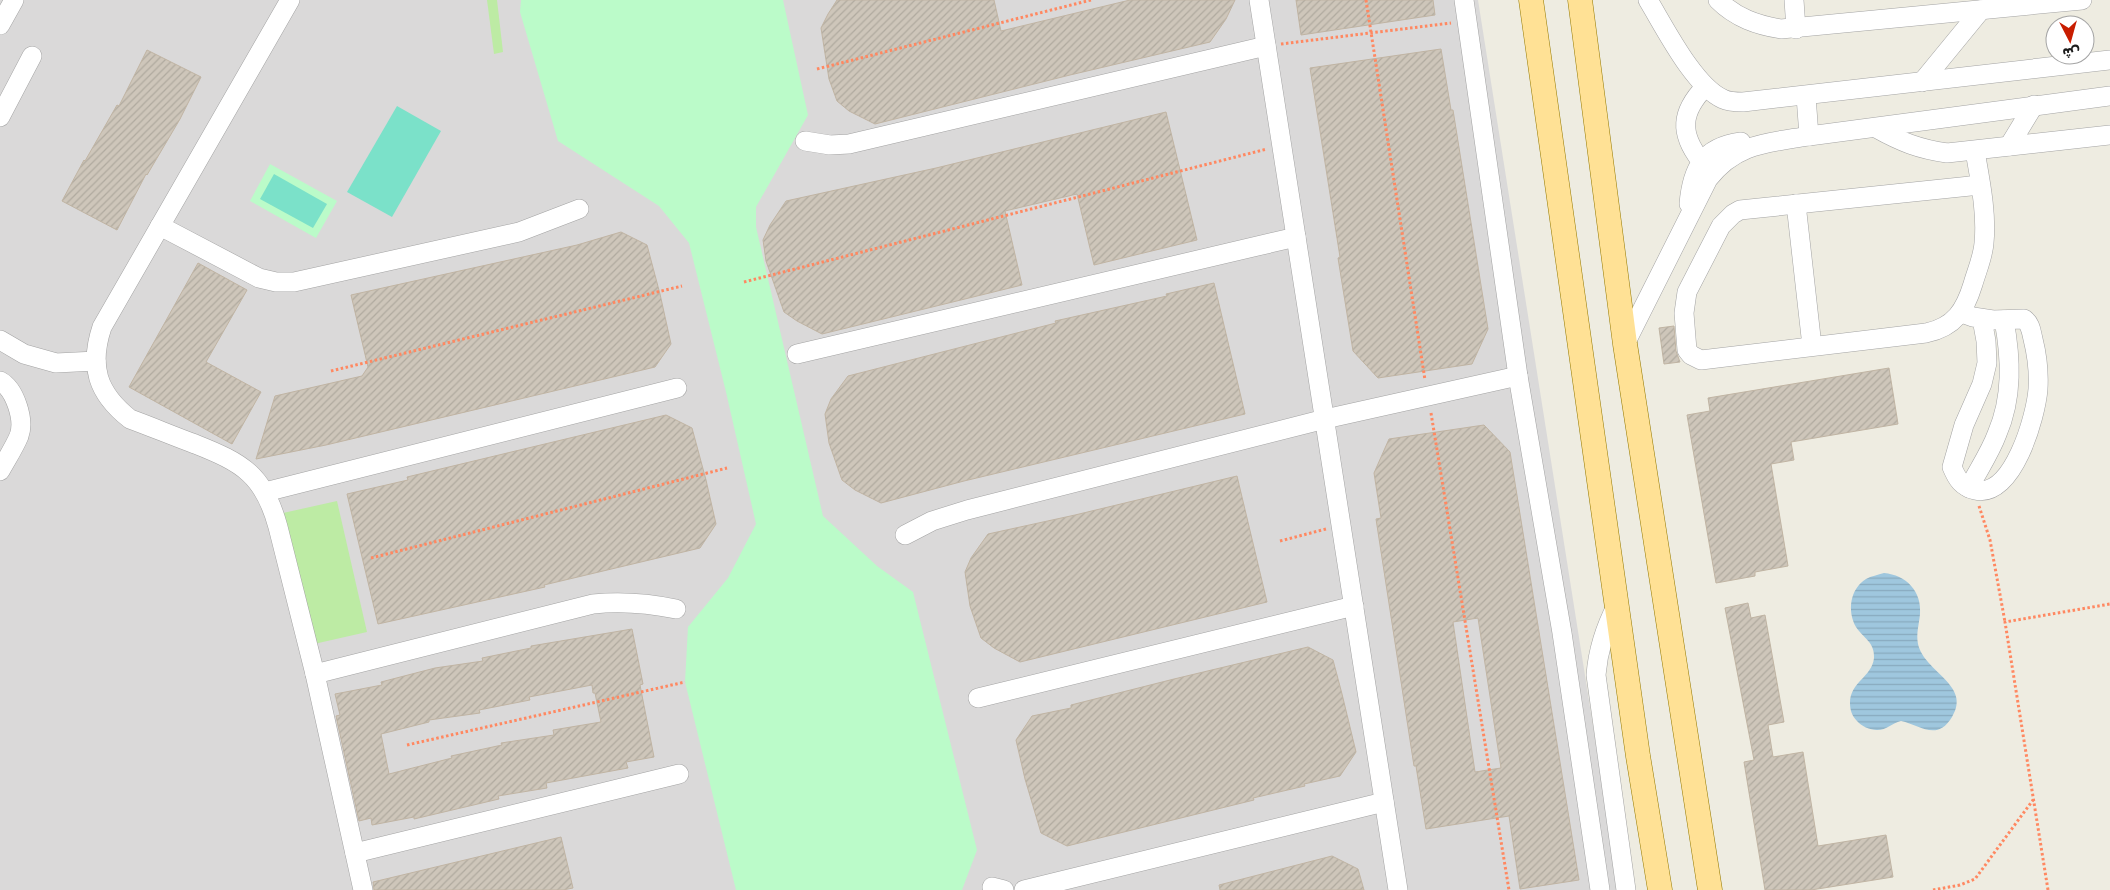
<svg xmlns="http://www.w3.org/2000/svg" width="2110" height="890" font-family="Rubik,'Noto Sans Arabic',sans-serif">
<defs>
<pattern id="water-rules" width="6" height="5" patternUnits="userSpaceOnUse" patternTransform="scale(1.25)"><rect width="6" height="5" fill="#9fc7de"/><path d="M0 2.5h6" fill="none" stroke="#88aabe"/></pattern>
<pattern id="building-hatch" width="6" height="6" patternUnits="userSpaceOnUse" patternTransform="scale(1.25)"><rect width="6" height="6" fill="#cec6ba"/><path d="M-1 1l2-2M0 6l6-6M5 7l2-2" fill="none" stroke="#b0aa9f"/></pattern>
</defs>
<rect width="100%" height="100%" fill="#eeece1"/>
<polygon fill="#dad9d9" points="0,0 1478,0 1619,890 0,890"/>
<g fill="#bdeba4">
<polygon points="487,0 497,0 503,52 494,54"/>
<polygon points="337,501 367,632 314,644 283,513"/>
</g>
<g fill="#bbfbc9">
<polygon points="521,0 783,0 808,115 756,207 756,227 823,516 877,566 913,592 977,850 962,890 736,890 685,682 688,627 728,578 756,524 726,392 689,243 659,206 558,141 520,12"/>
<polygon points="270,164 337,201 316,238 250,201"/>
</g>
<g fill="#7be1c9">
<polygon points="397,106 441,131 392,217 347,192"/>
<polygon points="274,174 327,204 313,228 260,199"/>
</g>
<path fill="url(#water-rules)" d="M1884,573C1906,575 1922,591 1920,614C1919,625 1916,633 1918,644C1924,672 1972,685 1952,717C1937,742 1920,725 1901,721C1892,723 1887,730 1877,730C1870,730 1861,726 1857,721C1852,716 1850,710 1850,703C1850,682 1872,677 1874,658C1875,642 1863,638 1856,627C1847,611 1850,589 1866,579C1871,576 1878,575 1884,573Z"/>
<g fill="url(#building-hatch)" stroke="#c0b4a3" fill-rule="evenodd">
<polygon points="837,0 994,0 1001,31 1130,0 1235,0 1226,19 1210,42 1070,75 875,124 849,111 837,101 829,79 821,28 828,14"/>
<polygon points="1296,0 1433,0 1435,15 1301,35"/>
<polygon points="1441,49 1451,110 1453,110 1488,329 1472,364 1378,378 1353,351 1338,258 1340,257 1310,68"/>
<polygon points="147,50 201,77 180,119 147,175 146,174 117,230 62,201 84,160 85,161 117,105 119,106"/>
<polygon points="1166,112 1197,240 1094,265 1077,194 1005,211 1022,285 822,334 797,321 784,312 766,261 763,240 770,225 786,201 936,168"/>
<polygon points="621,232 647,245 660,294 671,344 655,367 326,445 256,459 275,396 362,376 368,367 351,295 577,245"/>
<polygon points="198,263 247,290 206,362 261,392 232,444 129,387"/>
<polygon points="1214,283 1245,414 964,481 881,503 855,490 842,480 829,443 825,414 831,399 848,376 1056,323 1055,321 1167,296 1166,294"/>
<polygon points="1674,326 1676,351 1680,362 1664,364 1659,328"/>
<polygon points="1889,368 1898,424 1791,442 1794,460 1771,464 1788,566 1755,572 1755,576 1716,583 1687,415 1710,411 1708,398"/>
<polygon points="666,415 692,428 706,480 716,524 700,548 544,585 545,587 378,624 347,494 408,480 407,477"/>
<path d="M1484,425L1510,452L1579,880L1520,889L1509,816L1426,829L1416,766H1414L1376,519L1381,518L1374,473L1389,439ZM1478,618L1501,768L1475,772L1453,622Z"/>
<polygon points="1237,476 1267,602 1020,662 994,648 981,638 970,606 965,572 971,558 988,534 1075,515"/>
<polygon points="1748,603 1751,618 1765,615 1784,722 1768,725 1773,757 1803,752 1818,846 1886,835 1893,877 1811,890 1765,890 1744,762 1754,760 1725,608"/>
<path d="M632,629L643,684L640,685L654,757L626,762L628,768L546,783L547,788L498,796L499,799L414,819V817L372,825L371,818L359,821L336,716L340,715L335,694L382,685L381,682L435,668L483,661L482,658L531,648V646ZM592,685L593,693H595L601,722L553,730L554,735L501,743L502,745L451,756L452,758L389,774L381,734L429,722V720L480,713L479,710L530,700L529,697Z"/>
<polygon points="1308,647 1333,660 1342,694 1356,752 1340,776 1304,784 1305,786 1253,798 1254,800 1067,846 1041,833 1025,779 1016,740 1032,716 1071,708 1071,705 1174,679"/>
<polygon points="561,837 573,888 563,890 374,890 373,882"/>
<polygon points="1332,856 1358,869 1364,890 1220,890 1219,885"/>
</g>
<g fill="none" stroke-linecap="round" stroke-linejoin="round">
<g stroke="#a3a3a3" stroke-width="20">
<g id="minor">
<path d="M290,0L102,327C89,366 97,393 130,419C152,427 173,436 195,444C243,463 264,475 278,527L315,674L363,890"/>
<polyline points="1259,0 1398,890"/>
<polyline points="1464,0 1518,376 1562,633 1600,890"/>
<path d="M1648,0C1665,28 1694,86 1723,99C1729,102 1737,102 1743,102L2110,60"/>
<path d="M1718,0C1736,18 1757,25 1781,29L2082,0"/>
<polyline points="1794,0 1796,29"/>
<polyline points="0,25 14,0"/>
<polyline points="1922,82 1981,10"/>
<polyline points="1806,96 1809,136"/>
<polyline points="0,117 32,56"/>
<path d="M1876,128C1901,142 1919,149 1947,153L2110,135"/>
<polyline points="805,141 830,145 849,144 1266,46"/>
<polyline points="2009,146 2034,105"/>
<path d="M1975,151C1980,180 1987,213 1984,243C1983,257 1977,270 1973,284C1965,310 1955,327 1926,333L1701,360L1691,355L1687,350L1684,313L1687,292L1721,226L1733,214L1740,210L1980,185"/>
<path d="M1701,161C1679,133 1681,112 1705,87"/>
<path d="M1689,204C1692,169 1703,147 1741,142"/>
<polyline points="1796,204 1812,346"/>
<polyline points="160,226 259,278 276,282 294,282 519,232 579,209"/>
<path d="M1962,313L1973,317L1993,320L2024,319C2031,324 2031,331 2033,339C2037,355 2039,372 2038,389C2036,416 2013,499 1975,490C1962,487 1957,479 1952,467L1964,425L1982,384L1987,363L1986,341L1982,319"/>
<polyline points="0,340 24,354 56,363 96,361"/>
<path d="M1625,344L1708,179C1736,143 1767,143 1809,136L2110,96"/>
<polyline points="797,354 1296,237"/>
<path d="M0,381C15,389 25,420 19,436C14,448 6,460 0,471"/>
<path d="M1969,488C1978,470 1990,453 1997,434C2013,397 2011,358 2004,320"/>
<polyline points="265,492 677,388"/>
<polyline points="905,535 932,521 967,510 1325,419 1518,376"/>
<path d="M1617,605C1605,628 1598,649 1596,675L1626,890"/>
<path d="M315,674L593,604C622,601 647,603 676,609"/>
<polyline points="978,698 1354,606"/>
<polyline points="355,853 679,774"/>
<polyline points="992,887 1004,890"/>
<polyline points="1024,890 1384,802"/>
</g>
</g>
<g stroke="#947900" stroke-width="25">
<g id="major">
<polyline points="1531,0 1638,756 1660,890"/>
<polyline points="1580,0 1625,344 1710,890"/>
</g>
</g>
<g stroke="#ff8861" stroke-width="3" stroke-dasharray="2.5 2.5" stroke-linecap="butt">
<polyline points="1366,0 1425,380"/>
<polyline points="1281,44 1451,23"/>
<polyline points="817,69 1091,0"/>
<polyline points="744,282 1267,149"/>
<polyline points="331,371 682,286"/>
<polyline points="1431,413 1509,890"/>
<polyline points="1979,506 1990,540 2005,622"/>
<polyline points="1280,541 1326,529"/>
<polyline points="371,558 727,468"/>
<polyline points="407,745 685,682"/>
<polyline points="1933,890 1960,885 1975,879 2033,800"/>
<polyline points="2048,890 2005,622 2110,604"/>
</g>
<use href="#minor" stroke="#fff" stroke-width="19"/>
<use href="#major" stroke="#ffe195" stroke-width="24"/>
</g>
<g transform="translate(2070 40) rotate(174)"><circle r="24" fill="#ffffff" stroke="#a4a4a4"/>
<path d="M0-4L9 19L0 12L-9 19Z" fill="#c81d00"/>
<text y="-8" font-size="14" font-weight="bold" text-anchor="middle" fill="#1c1c1c">ش</text>
</g>
</svg>
